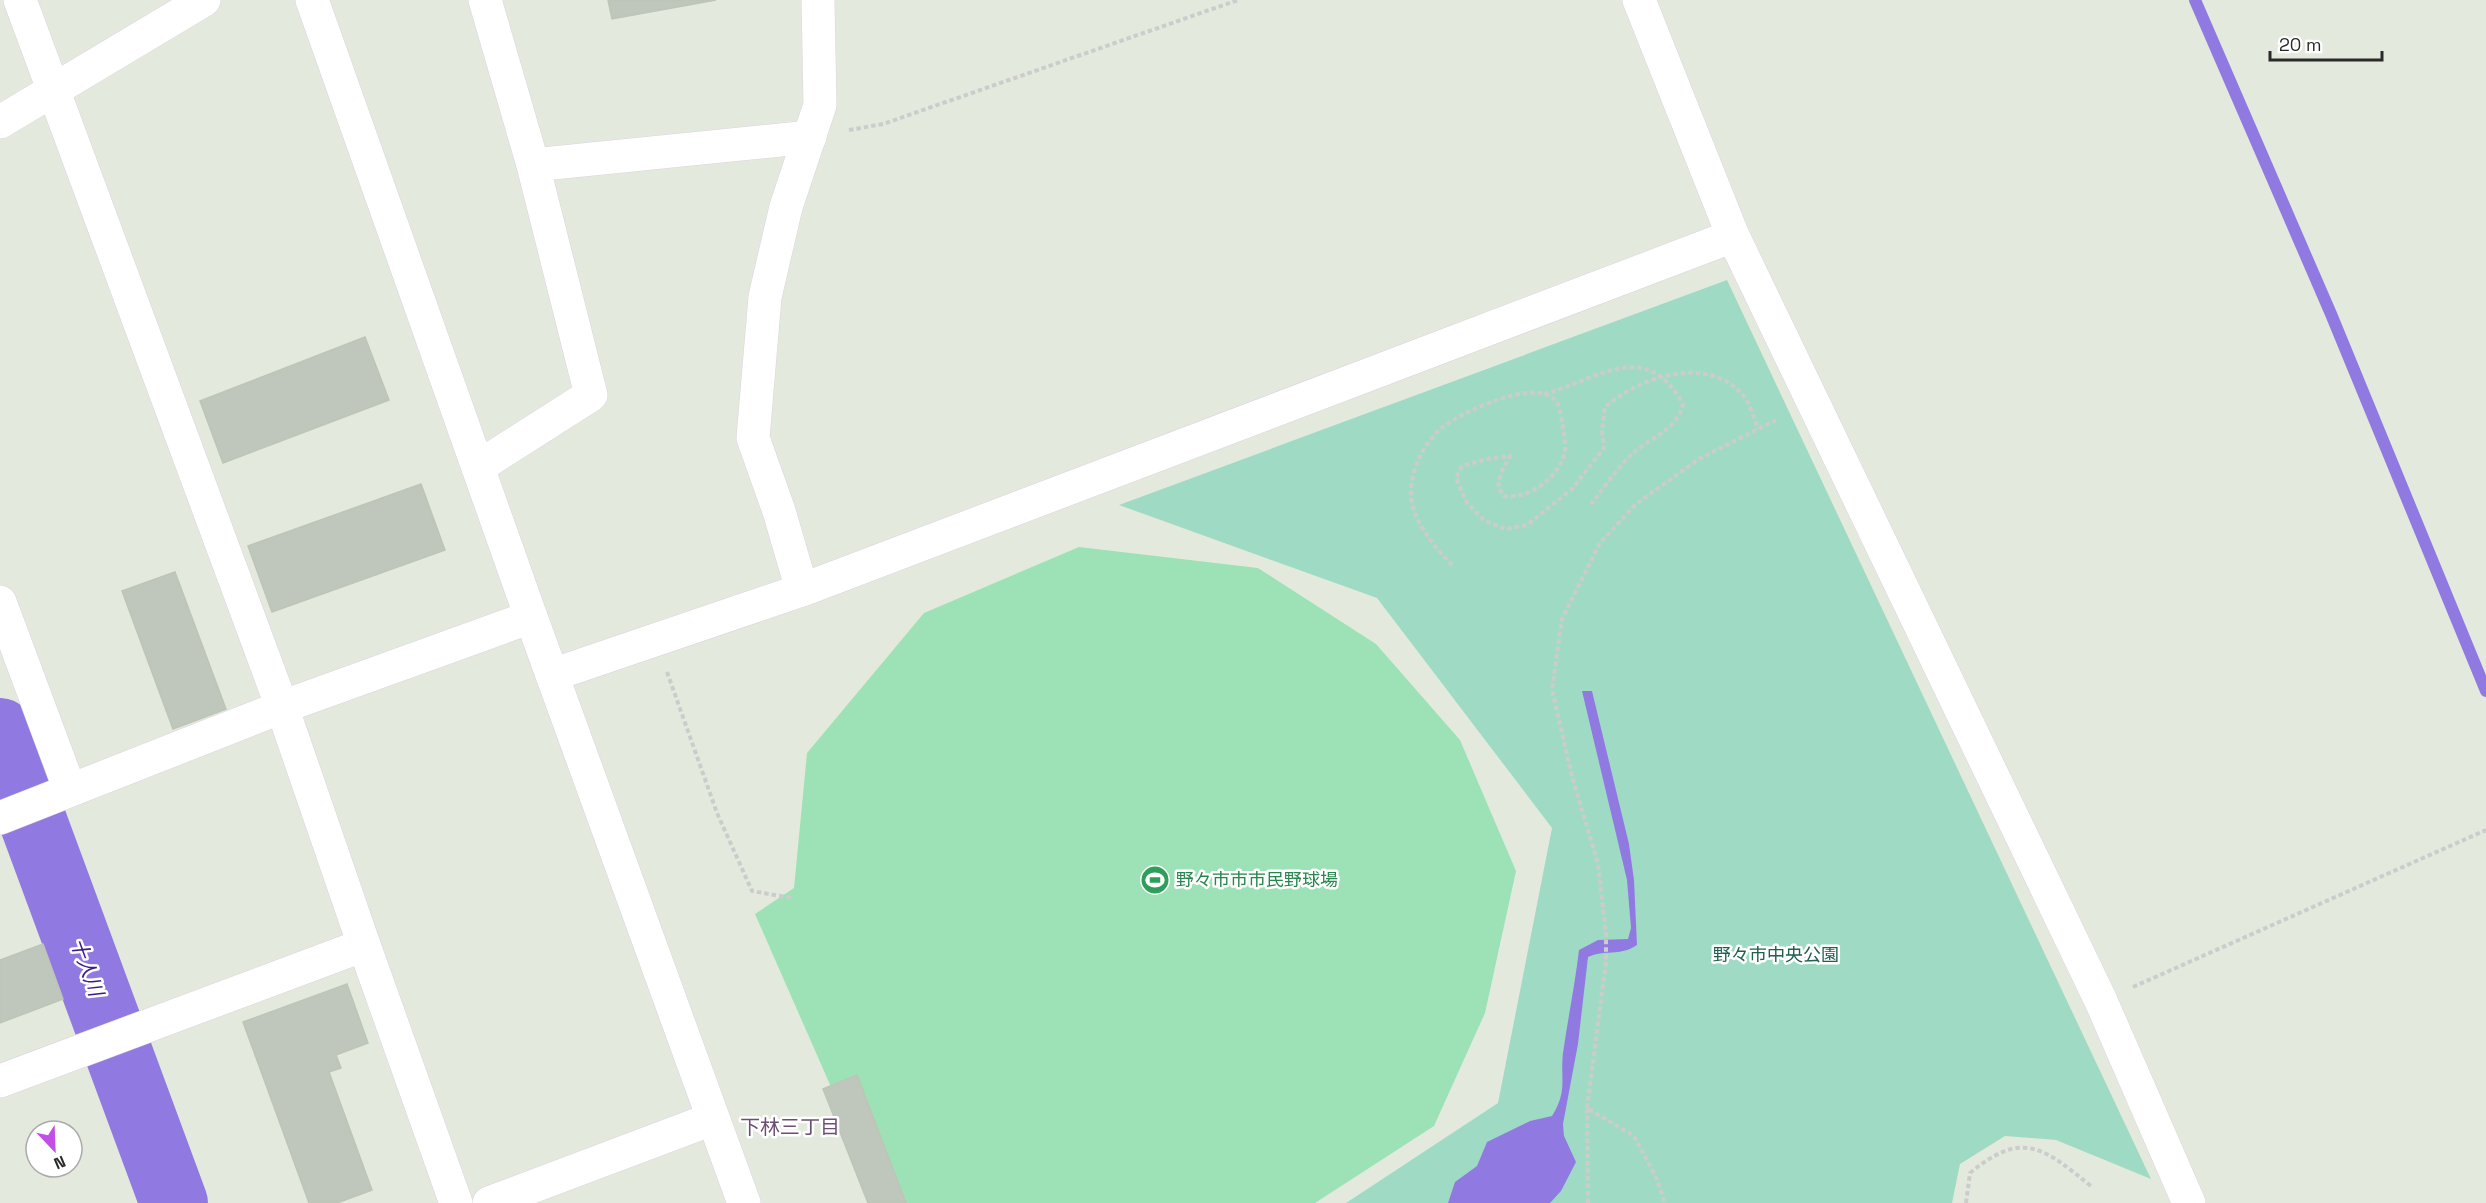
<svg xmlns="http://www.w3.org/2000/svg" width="2486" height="1203" font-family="'Space Grotesk','Noto Sans JP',sans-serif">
<rect width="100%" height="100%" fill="#e3eadd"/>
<polygon fill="#9fdbc4" points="1727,280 2151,1179 2056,1140 2005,1136 1960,1164 1952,1203 1346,1203 1498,1103 1552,828 1377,598 1119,505"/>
<polygon fill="#9ce2b6" points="1079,547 1258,568 1376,644 1460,740 1516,871 1485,1013 1434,1126 1315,1203 882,1203 755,914 794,888 807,753 924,613"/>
<path fill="#907ae2" d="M1582,691H1592L1629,844L1634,880L1637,945C1619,957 1605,949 1588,957L1578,1044L1563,1124L1564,1136L1576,1162L1561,1191L1550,1203H1448L1455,1182L1477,1166L1487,1142L1530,1121L1552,1116C1568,1091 1560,1079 1563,1053C1568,1018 1575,984 1579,950L1598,940L1628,939L1631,928L1627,880Z"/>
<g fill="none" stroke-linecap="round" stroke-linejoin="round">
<polyline stroke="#907ae2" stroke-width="12" points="2195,0 2331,314 2486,691"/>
<polyline stroke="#907ae2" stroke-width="68" points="0,732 174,1203"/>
</g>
<g fill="#bfc6bc" stroke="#bdc5b7" stroke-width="1.5">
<polygon points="608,0 716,0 612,19"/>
<polygon points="365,337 389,400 223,463 200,401"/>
<polygon points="421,484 445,550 272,612 248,546"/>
<polygon points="175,572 226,709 173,729 122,591"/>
<polygon points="43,944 63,999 0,1023 0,960"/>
<polygon points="347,984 368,1043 336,1055 341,1068 329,1072 372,1190 337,1203 309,1203 243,1022"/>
<polygon points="857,1075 906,1203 868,1203 823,1089"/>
</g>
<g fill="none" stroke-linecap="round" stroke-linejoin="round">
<g stroke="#ddd2e1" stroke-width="34">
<g id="minor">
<polyline points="20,0 282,707 364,945"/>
<polyline points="485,0 533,165"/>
<polyline points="1639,0 1733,236 2101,1001 2189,1203"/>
<polyline points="0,122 204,0"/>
<polyline points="478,467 591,395 533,165 810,137"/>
<polyline points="802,590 779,511 753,438 765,297 786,207 820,105 818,0"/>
<polyline points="0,602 70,790"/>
<polyline points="552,675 802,590 1733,236"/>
<polyline points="0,818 282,707 531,617"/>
<polyline points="0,1081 364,945 456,1203"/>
</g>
</g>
<g stroke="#ddd2e1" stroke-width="34">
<g id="tertiary">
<polyline points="312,0 531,617 744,1203"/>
<polyline points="489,1203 712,1119"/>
</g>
</g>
<g stroke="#ccc" stroke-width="4" stroke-dasharray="4.5 3" stroke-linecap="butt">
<polyline points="849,130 883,124 1238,0"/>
<path d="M1544,394C1596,381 1645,336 1683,404C1677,432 1647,438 1629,457C1615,471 1603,489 1591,504"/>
<path d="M1452,565C1435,547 1412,521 1411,495C1410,471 1424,442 1443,427C1461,412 1553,368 1560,411C1562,423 1566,439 1565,451C1560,477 1529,500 1504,496L1498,487L1501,473L1510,456L1487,459L1462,466L1456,478L1467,503L1485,521L1506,529L1527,525L1572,489L1604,448L1602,431L1605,407C1640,377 1707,354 1743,395C1750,403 1754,418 1758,429"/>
<polyline points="667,672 717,813 752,891 792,898"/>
<polyline points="2133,987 2486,830"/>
<polyline points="1587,1108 1606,962 1606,934 1598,864 1572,776 1552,690 1562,619 1600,543 1636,504 1699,459 1776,420"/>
<polyline points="1588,1203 1587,1108 1634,1136 1656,1177 1665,1203"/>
<path d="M1966,1203L1970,1173C2023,1129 2044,1148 2092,1187"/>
</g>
<use href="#minor" stroke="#fff" stroke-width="33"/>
<use href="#tertiary" stroke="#fff" stroke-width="33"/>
</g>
<defs>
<g id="stadium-disc" transform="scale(1.5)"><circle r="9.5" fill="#2e9e5b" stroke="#fff"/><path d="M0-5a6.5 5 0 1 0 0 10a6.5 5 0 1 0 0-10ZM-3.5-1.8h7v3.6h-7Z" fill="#fff"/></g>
</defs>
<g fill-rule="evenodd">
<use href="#stadium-disc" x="1155" y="880"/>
</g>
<g text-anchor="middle" stroke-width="5" stroke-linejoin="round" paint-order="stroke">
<g font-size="18" fill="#27864d" stroke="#fff" text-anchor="start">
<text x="1176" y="886">野々市市市民野球場</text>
</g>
<g font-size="18" fill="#215f4f" stroke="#fff">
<text x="1776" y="961">野々市中央公園</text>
</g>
<g font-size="20" font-style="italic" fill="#3c1b8c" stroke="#fff">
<text transform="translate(87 967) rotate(70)" y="7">十人川</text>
</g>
<g font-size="20" fill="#6d4f76" stroke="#fff">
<text x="790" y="1134">下林三丁目</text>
</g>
</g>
<g transform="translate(54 1149) rotate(157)"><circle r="28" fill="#ffffff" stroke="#aaaaaa" stroke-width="1.5"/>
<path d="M0-4.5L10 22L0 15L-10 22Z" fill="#c24de7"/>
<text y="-9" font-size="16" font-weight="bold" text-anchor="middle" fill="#2a2a2a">N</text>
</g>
<path d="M2270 51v9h112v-9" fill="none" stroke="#2a2a2a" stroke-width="3"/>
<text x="2279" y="51" font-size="18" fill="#2a2a2a" stroke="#ffffff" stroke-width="4.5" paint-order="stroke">20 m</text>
</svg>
